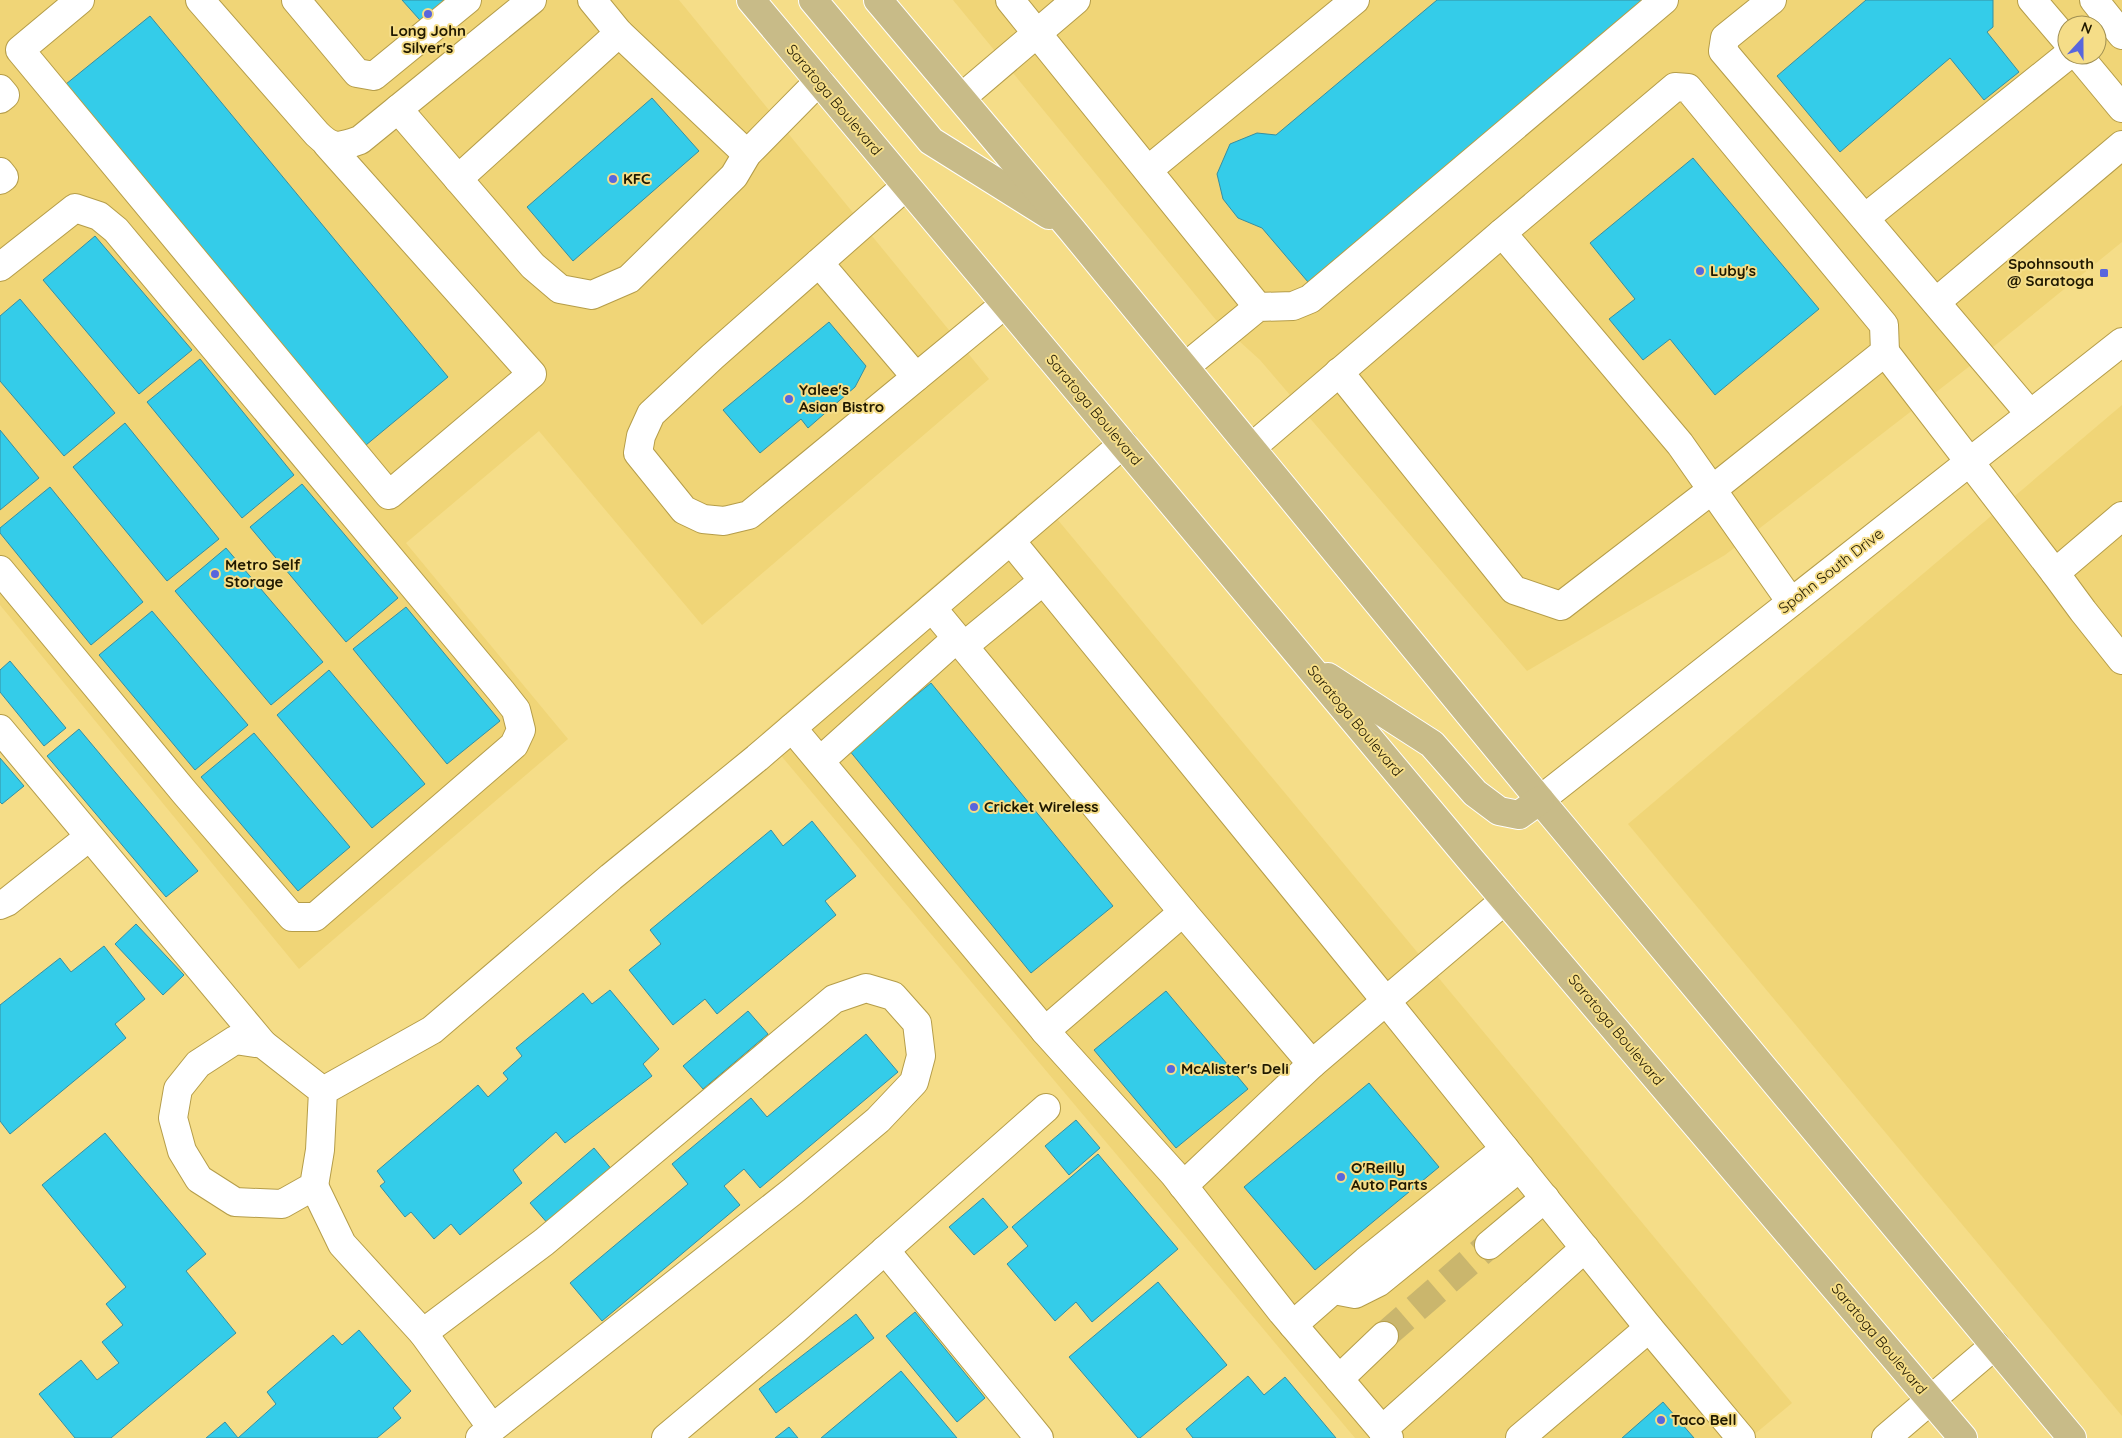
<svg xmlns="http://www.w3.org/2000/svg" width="2122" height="1438" font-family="Quicksand,sans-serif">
<rect width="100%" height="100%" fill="#f5dd88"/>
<g fill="#f0d577" fill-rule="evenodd">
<polygon points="0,0 679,0 989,379 702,625 539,431 406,543 568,739 299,969 0,605"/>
<path d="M953,0H2122V242L1966,369L1725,555L1527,671L1260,360L1216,320ZM2067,25H2097V55H2067Z"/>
<polygon points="2122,405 2122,1416 1628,824"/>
<polygon points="1038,496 1792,1403 1750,1438 1355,1438 762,733"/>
</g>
<g fill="#34cce9" stroke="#378fa1">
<polygon points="402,0 458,0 427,28"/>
<polygon points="1437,0 1643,0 1308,282 1262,228 1238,218 1223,199 1217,174 1230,144 1257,133 1276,135"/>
<polygon points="1866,0 1993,0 1993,27 1987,32 2019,72 1984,100 1950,58 1840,152 1777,76"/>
<polygon points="150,16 448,377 360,450 107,144 113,140 66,84"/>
<polygon points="652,98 699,151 573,261 527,207"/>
<polygon points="1693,158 1819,309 1715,395 1670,339 1643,360 1609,319 1635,299 1590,243"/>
<polygon points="95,236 192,350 139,394 43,280"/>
<polygon points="20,299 115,413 64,456 0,381 0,316"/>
<polygon points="829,322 866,366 855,387 808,428 801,419 760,453 723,410"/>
<polygon points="200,359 294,475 242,518 147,402"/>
<polygon points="125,423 219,539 167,581 73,467"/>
<polygon points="0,430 39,478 0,510"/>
<polygon points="302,484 398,598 346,642 250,527"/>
<polygon points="50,487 143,602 91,645 0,533 0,528"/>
<polygon points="226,548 323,662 271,705 175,591"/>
<polygon points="406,607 500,721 447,764 353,649"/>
<polygon points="152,611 248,725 195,770 99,655"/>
<polygon points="10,661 66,728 44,746 0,692 0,670"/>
<polygon points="329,670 425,784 372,828 277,715"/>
<polygon points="931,683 1113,906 1031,973 849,750"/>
<polygon points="79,729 198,871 166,897 47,756"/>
<polygon points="254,733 350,847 298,891 201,777"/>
<polygon points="0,758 24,786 2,804 0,802"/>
<polygon points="812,821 856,876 825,901 836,915 717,1014 705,999 673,1025 629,970 661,944 650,930 771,830 783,846"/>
<polygon points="136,924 184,975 163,995 115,944"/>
<polygon points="104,946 145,999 115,1024 126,1038 10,1134 0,1121 0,1005 60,958 71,972"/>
<polygon points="610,990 659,1049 643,1064 652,1076 565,1143 556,1132 513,1170 522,1183 460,1235 451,1224 434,1239 411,1212 405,1217 380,1186 385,1182 377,1171 478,1085 488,1097 508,1079 503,1073 522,1056 516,1048 583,993 592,1004"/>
<polygon points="1166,991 1248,1089 1176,1148 1094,1050"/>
<polygon points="748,1011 768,1034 703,1089 683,1066"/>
<polygon points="866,1034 898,1072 760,1188 744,1169 724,1186 740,1205 602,1321 570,1283 688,1184 672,1164 751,1098 767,1117"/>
<polygon points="1369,1083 1439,1167 1315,1270 1244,1187"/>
<polygon points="1076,1120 1100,1148 1069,1175 1045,1146"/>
<polygon points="105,1133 206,1254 186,1271 236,1333 111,1438 75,1438 39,1394 81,1360 97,1380 119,1363 102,1342 123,1325 106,1304 126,1287 42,1185"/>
<polygon points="594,1148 613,1171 549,1225 530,1203"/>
<polygon points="1098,1154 1178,1249 1092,1322 1076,1302 1055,1321 1007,1264 1028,1246 1012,1227"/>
<polygon points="983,1198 1008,1227 974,1255 949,1227"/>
<polygon points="1158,1282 1227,1365 1140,1438 1138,1438 1069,1357"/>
<polygon points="915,1312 985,1398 957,1422 886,1336"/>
<polygon points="856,1314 874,1338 776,1413 759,1389"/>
<polygon points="359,1330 411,1391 393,1408 401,1418 377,1438 206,1438 225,1422 238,1438 276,1404 267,1392 333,1335 342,1345"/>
<polygon points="901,1371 957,1438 821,1438"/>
<polygon points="1248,1376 1264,1395 1285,1377 1336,1438 1193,1438 1186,1429"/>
<polygon points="1663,1402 1694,1438 1622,1438"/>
<polygon points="789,1427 798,1438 775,1438"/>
</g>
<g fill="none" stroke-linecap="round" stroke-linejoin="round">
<polyline stroke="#cab66d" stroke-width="28" stroke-dasharray="28 14" stroke-linecap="butt" points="1384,1336 1489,1245"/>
<g stroke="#b59d49" stroke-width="30">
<g id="minor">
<polyline points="80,0 20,50 389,495 532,374 327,144"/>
<path d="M200,0L317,134C333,150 340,147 360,140L532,0"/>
<polyline points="296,0 357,73 374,76 467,0"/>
<polyline points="592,0 619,33 747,154"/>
<polyline points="1010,0 1258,307"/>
<polyline points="1772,0 1725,38 1723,51 2030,414"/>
<polyline points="2032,0 2067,41"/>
<polyline points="2094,0 2122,35"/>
<polyline points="2078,55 2122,108"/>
<polyline points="0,89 5,95 0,99"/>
<polyline points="961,98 1076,0"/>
<polyline points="398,109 533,266 560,289 592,295 629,279 734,176 747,154 819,81"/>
<polyline points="1148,170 1355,0"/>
<polyline points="0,172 4,177 0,180"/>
<polyline points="458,179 619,33"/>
<polyline points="906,186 712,357 651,414 641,436 638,453 684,510 703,519 724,521 749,515 1005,304"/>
<polyline points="1865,218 2068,55"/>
<polyline points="819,263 916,377"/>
<polyline points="0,267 75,208 99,216 116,230 501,691 516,710 521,730 514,745 315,917 292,917 185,793 0,570"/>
<polyline points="1936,302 2122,145"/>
<polyline points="1885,352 2055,573"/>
<polyline points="1185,367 1258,307 1293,306 1310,299 1664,0"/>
<polyline points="1339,372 1514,590 1561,606 1713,489 1885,352 1884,325 1688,88 1675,87 1502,233 1680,444 1791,602"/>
<polyline points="1251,448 1502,233"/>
<polyline points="2122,516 2055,573 2083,611 2122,660"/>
<polyline points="1011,541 1386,1001 1505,900"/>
<polyline points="932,608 1183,912 1312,1064 1386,1001 1649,1328 1741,1438"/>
<polyline points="964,646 1043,581"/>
<polyline points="792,728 1045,1031"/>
<polyline points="0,729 263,1044"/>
<polyline points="820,761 957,638"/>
<polyline points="1540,800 2122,342"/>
<polyline points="0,905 7,902 89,837"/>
<polyline points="1183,912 1045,1031 1174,1174 1282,1312 1389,1438"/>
<polyline points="323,1091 320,1150 314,1186 282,1204 235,1202 199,1179 182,1151 173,1118 178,1089 198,1064 235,1040 263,1044 323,1091 432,1030 611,877 757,758 1123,444"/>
<polyline points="314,1186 342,1244 423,1333 544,1242 834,999 866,988 893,996 917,1023 921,1056 914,1082 878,1120 793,1191 480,1438"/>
<polyline points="1183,1186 1312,1064"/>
<polyline points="1489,1245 1545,1198"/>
<polyline points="885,1250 1039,1438"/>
<polyline points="1334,1290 1355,1294 1379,1282 1520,1167"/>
<polyline points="1293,1325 1366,1261 1505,1149"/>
<polyline points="423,1333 492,1428"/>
<polyline points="1339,1379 1384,1336"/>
<polyline points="1382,1430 1585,1248"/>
<polyline points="666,1438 796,1329 1046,1108"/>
<polyline points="1520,1438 1649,1328"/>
<polyline points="1886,1438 1995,1345"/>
</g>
</g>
<g stroke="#fff" stroke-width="30">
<g id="major">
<polyline points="751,0 1470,859 1963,1438"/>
<polyline points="813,0 931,141 1049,215"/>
<polyline points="878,0 1071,229 1540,800 2072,1438"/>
<polyline points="1328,677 1432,744 1475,793 1499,811 1519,815 1540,800"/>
</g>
</g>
<use href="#minor" stroke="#fff" stroke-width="28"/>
<use href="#major" stroke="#c8bb88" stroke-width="28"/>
</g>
<g fill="#5866dd" stroke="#f5dd88" stroke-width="2">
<circle cx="428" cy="14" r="5"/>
<circle cx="613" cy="179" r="5"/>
<circle cx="1700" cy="271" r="5"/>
<rect x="2099" y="268" width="10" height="10" rx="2.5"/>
<circle cx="789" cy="399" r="5"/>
<circle cx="215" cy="574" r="5"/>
<circle cx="974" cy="807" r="5"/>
<circle cx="1171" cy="1069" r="5"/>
<circle cx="1341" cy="1177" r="5"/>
<circle cx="1661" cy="1420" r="5"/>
</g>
<g text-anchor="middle" stroke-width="4" stroke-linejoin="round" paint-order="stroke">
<g font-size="15" font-weight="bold" fill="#201900" stroke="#f5dd88" text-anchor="start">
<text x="428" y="36" text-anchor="middle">Long John<tspan x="428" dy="17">Silver's</tspan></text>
<text x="623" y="184">KFC</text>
<text x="2094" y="269" text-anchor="end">Spohnsouth<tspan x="2094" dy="17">@ Saratoga</tspan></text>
<text x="1710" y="276">Luby's</text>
<text x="799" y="395">Yalee's<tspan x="799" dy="17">Asian Bistro</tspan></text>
<text x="225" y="570">Metro Self<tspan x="225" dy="17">Storage</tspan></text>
<text x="984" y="812">Cricket Wireless</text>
<text x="1181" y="1074">McAlister's Deli</text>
<text x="1351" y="1173">O'Reilly<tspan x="1351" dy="17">Auto Parts</tspan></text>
<text x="1671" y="1425">Taco Bell</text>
</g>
<g font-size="15" fill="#201900" stroke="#f5dd88">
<text transform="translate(834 100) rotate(50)" y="5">Saratoga Boulevard</text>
<text transform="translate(1094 410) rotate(50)" y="5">Saratoga Boulevard</text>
<text transform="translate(1831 571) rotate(-38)" y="5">Spohn South Drive</text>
<text transform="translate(1355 721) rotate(50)" y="5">Saratoga Boulevard</text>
<text transform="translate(1616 1030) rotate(50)" y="5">Saratoga Boulevard</text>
<text transform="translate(1879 1339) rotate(50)" y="5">Saratoga Boulevard</text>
</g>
</g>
<g transform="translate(2082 40) rotate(21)"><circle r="24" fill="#f5dd88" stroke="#a08f52"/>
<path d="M0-4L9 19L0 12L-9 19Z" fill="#5866dd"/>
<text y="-8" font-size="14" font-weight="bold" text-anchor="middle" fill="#201900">N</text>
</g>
</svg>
